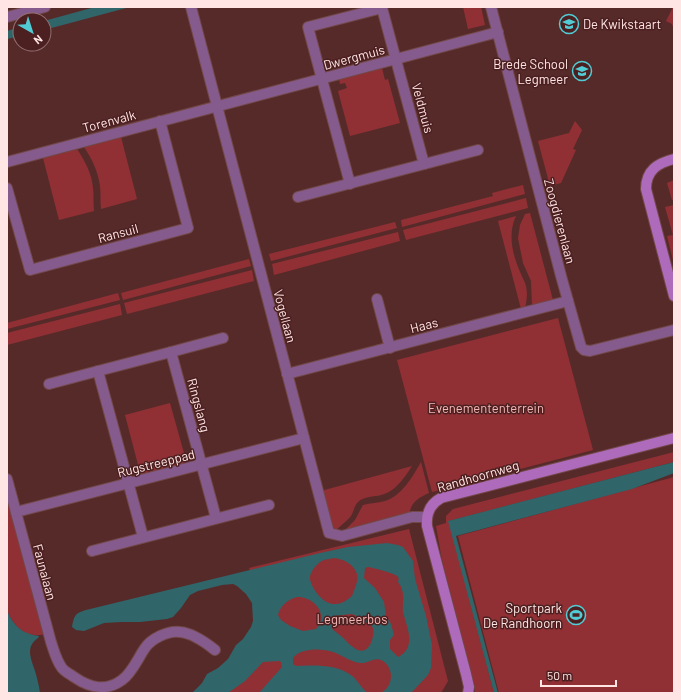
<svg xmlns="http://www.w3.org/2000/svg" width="681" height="700" font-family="Barlow,sans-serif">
<rect width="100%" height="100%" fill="#572a2a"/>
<g fill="#913034">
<polygon points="463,7 481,7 485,25 468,29"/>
<polygon points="673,7 674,7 674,30 672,24 666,21"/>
<polygon points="382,68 385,80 388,79 400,123 350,136 338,91 347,88 345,83 340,84 339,79"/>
<polygon points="575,121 582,130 573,149 576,150 561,183 550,186 538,141 569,133"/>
<path d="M121,137L137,199L101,209C100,201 101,193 100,186C98,171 92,159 84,147Z"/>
<path d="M77,149C85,161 92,174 93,188C94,196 93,203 94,211L59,220L43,158Z"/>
<polygon points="674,180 674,200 672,200 667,183"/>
<polygon points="523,185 525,194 402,227 401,220 493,196 492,193"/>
<polygon points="526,198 528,208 406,240 403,230"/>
<polygon points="674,205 674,264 667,236 673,235 665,207"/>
<polygon points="530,213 553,300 532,305 531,281 523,263 518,238 520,225 525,214"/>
<path d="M516,216C507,235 513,256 521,274C522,277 524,280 525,283C528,291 527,300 525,308L521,309L498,221Z"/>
<polygon points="395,222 397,228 271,261 269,254"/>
<polygon points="398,232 400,241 274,275 272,264"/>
<polygon points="249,259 251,266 123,300 121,293"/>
<polygon points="252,270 254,281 127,314 124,303"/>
<polygon points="118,293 120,300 7,329 7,323"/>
<polygon points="120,304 122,315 7,345 7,333"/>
<polygon points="558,318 593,450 432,492 397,360"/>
<polygon points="170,403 187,464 141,476 125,415"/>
<polygon points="674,452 674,462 449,521 494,693 475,693 475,687 442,560 436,526 446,523 446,516 453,509"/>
<path d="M421,462L429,493C418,498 411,502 409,515L341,534L355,520L363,505C371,503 378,503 385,501C402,496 413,476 421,462Z"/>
<path d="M412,466C405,477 395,492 381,495C374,497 364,496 358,502C354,506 354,511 351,516C347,521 340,526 335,531L331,530L321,491Z"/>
<polygon points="674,477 674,693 499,693 458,536"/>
<path d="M7,478L49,633C28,640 16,630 7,611Z"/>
<polygon points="409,529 448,681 441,693 206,693 254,640 263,611 249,568"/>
</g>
<g fill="#306569" fill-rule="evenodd">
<polygon points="95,7 130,7 44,30 44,21"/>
<polygon points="20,27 20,36 7,39 7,31"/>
<polygon points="674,462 674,473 632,489 456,536 498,693 494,693 448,521"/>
<path d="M387,543L398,545L403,547L413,561L415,579L426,616L432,645L431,668L428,675L411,693H380C393,688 395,669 383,661C375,656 369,663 362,663C352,663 342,655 333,652C322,648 300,648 293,658V664L296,666C313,665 336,664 351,675C357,679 361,688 368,693H259L282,667L281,662L279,661L263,662L245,681L228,693H192L202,683L207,674L218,668L228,659L236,645L243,639L251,627L253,621L252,603L246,594L237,586L233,584L222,585L198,591L190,595L181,608L173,617L167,619L140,622H121L104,623L84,631L76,630L72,627C74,616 75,613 86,610L320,553L348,547ZM334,558C343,559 354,564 357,574C359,580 354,590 352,596C347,600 342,604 336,604C324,605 312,590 310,579C309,572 318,562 324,560C327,559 331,559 334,558ZM368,567C371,567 396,574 397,576C399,578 399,579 398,582C399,584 401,586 401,587C405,595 402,605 403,612C407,628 417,647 398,657L390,649V640L394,635L391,624L386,616L384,602L375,588L364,578L365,568ZM297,597C313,596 330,614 316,629L303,631L290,626L281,620L278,615C280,606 288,599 297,597ZM351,614L355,615L361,620L371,625L373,628C375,640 367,659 353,647C348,644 345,639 341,636C337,632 332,631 331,625L335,616Z"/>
<path d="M7,611C14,626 22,634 39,636L38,638C25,647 31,658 35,671C37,678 39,685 40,693H8L7,688Z"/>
</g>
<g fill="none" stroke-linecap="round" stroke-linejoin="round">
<g stroke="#724848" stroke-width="12">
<g id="street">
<polyline points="191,7 329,533 342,536 412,517 427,517"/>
<polyline points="491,7 561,276 581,347 584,350 590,351 674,330"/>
<polyline points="7,17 45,7"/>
<polyline points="7,162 498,32"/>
<polyline points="350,184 308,27 382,8 424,164"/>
<polyline points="7,188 30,270 188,228 160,121"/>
<polyline points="298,197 478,150"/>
<polyline points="377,299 390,348"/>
<polyline points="171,352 223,338"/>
<polyline points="287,374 568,301"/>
<polyline points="49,384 98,371"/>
<path d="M7,479L51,642C54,651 56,660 62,668C65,672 70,674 74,677C90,688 106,692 122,680C132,673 138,658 145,648C151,639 168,630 180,632C192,633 205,642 215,650"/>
<polyline points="16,512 304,438"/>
<polyline points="143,537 98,371 171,352 216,518"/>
<polyline points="92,551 269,505"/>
</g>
</g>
<g stroke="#724848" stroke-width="12">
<g id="secondary">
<path d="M674,159C658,163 646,170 646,189L674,296"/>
<path d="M468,693L469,687L466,674L427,526C426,514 430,504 441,498L674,438"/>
</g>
</g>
<use href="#street" stroke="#855b8d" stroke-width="10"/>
<use href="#secondary" stroke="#af6bbb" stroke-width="10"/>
</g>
<defs>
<g id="school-ring" transform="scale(1)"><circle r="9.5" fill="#4c1f20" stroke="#51ccd4" stroke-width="1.5"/><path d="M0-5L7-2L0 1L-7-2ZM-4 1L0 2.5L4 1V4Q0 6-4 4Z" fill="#51ccd4"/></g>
<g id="stadium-ring" transform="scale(1)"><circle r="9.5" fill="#4c1f20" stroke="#51ccd4" stroke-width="1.5"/><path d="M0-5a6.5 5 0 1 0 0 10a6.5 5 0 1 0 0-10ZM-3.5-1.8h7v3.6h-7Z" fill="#51ccd4"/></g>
</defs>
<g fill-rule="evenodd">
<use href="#school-ring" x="569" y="24"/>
<use href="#school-ring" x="582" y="71"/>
<use href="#stadium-ring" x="576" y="615"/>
</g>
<g text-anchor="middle" stroke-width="3" stroke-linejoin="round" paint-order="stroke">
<g font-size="13" fill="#ffe6e5" stroke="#4c1f20" text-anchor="end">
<text x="583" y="29" text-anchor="start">De Kwikstaart</text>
<text x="568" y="69">Brede School<tspan x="568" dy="15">Legmeer</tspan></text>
<text x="562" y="613">Sportpark<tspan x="562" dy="15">De Randhoorn</tspan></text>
</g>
<g font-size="13" fill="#ffe6e5" stroke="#4c1f20">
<text transform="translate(354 57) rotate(-15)" y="5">Dwergmuis</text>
<text transform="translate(423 108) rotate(75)" y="5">Veldmuis</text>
<text transform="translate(109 121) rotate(-15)" y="5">Torenvalk</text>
<text transform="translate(560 221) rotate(75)" y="5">Zoogdierenlaan</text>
<text transform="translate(118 233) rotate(-15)" y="5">Ransuil</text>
<text transform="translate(285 316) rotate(75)" y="5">Vogellaan</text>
<text transform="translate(424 325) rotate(-14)" y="5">Haas</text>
<text transform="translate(199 405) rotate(75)" y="5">Ringslang</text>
<text transform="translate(156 463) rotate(-14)" y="5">Rugstreeppad</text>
<text transform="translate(478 476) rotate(-16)" y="5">Randhoornweg</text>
<text transform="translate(45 572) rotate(75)" y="5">Faunalaan</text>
</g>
<g font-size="13" fill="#f3b8b6" stroke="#4c1f20">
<text x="486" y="413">Evenemententerrein</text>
<text x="352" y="624">Legmeerbos</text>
</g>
</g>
<rect width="681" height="700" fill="none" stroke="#ffe6e5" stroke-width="16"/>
<g transform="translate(32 32) rotate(141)"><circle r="19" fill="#4c1f20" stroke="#946f6f"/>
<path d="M0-3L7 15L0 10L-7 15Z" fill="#51ccd4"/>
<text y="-6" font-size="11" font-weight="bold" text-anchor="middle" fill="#ffe6e5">N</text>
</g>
<path d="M541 680v6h75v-6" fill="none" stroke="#ffe6e5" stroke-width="2"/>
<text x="547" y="680" font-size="12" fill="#ffe6e5" stroke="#4c1f20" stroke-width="3" paint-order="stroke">50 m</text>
</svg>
